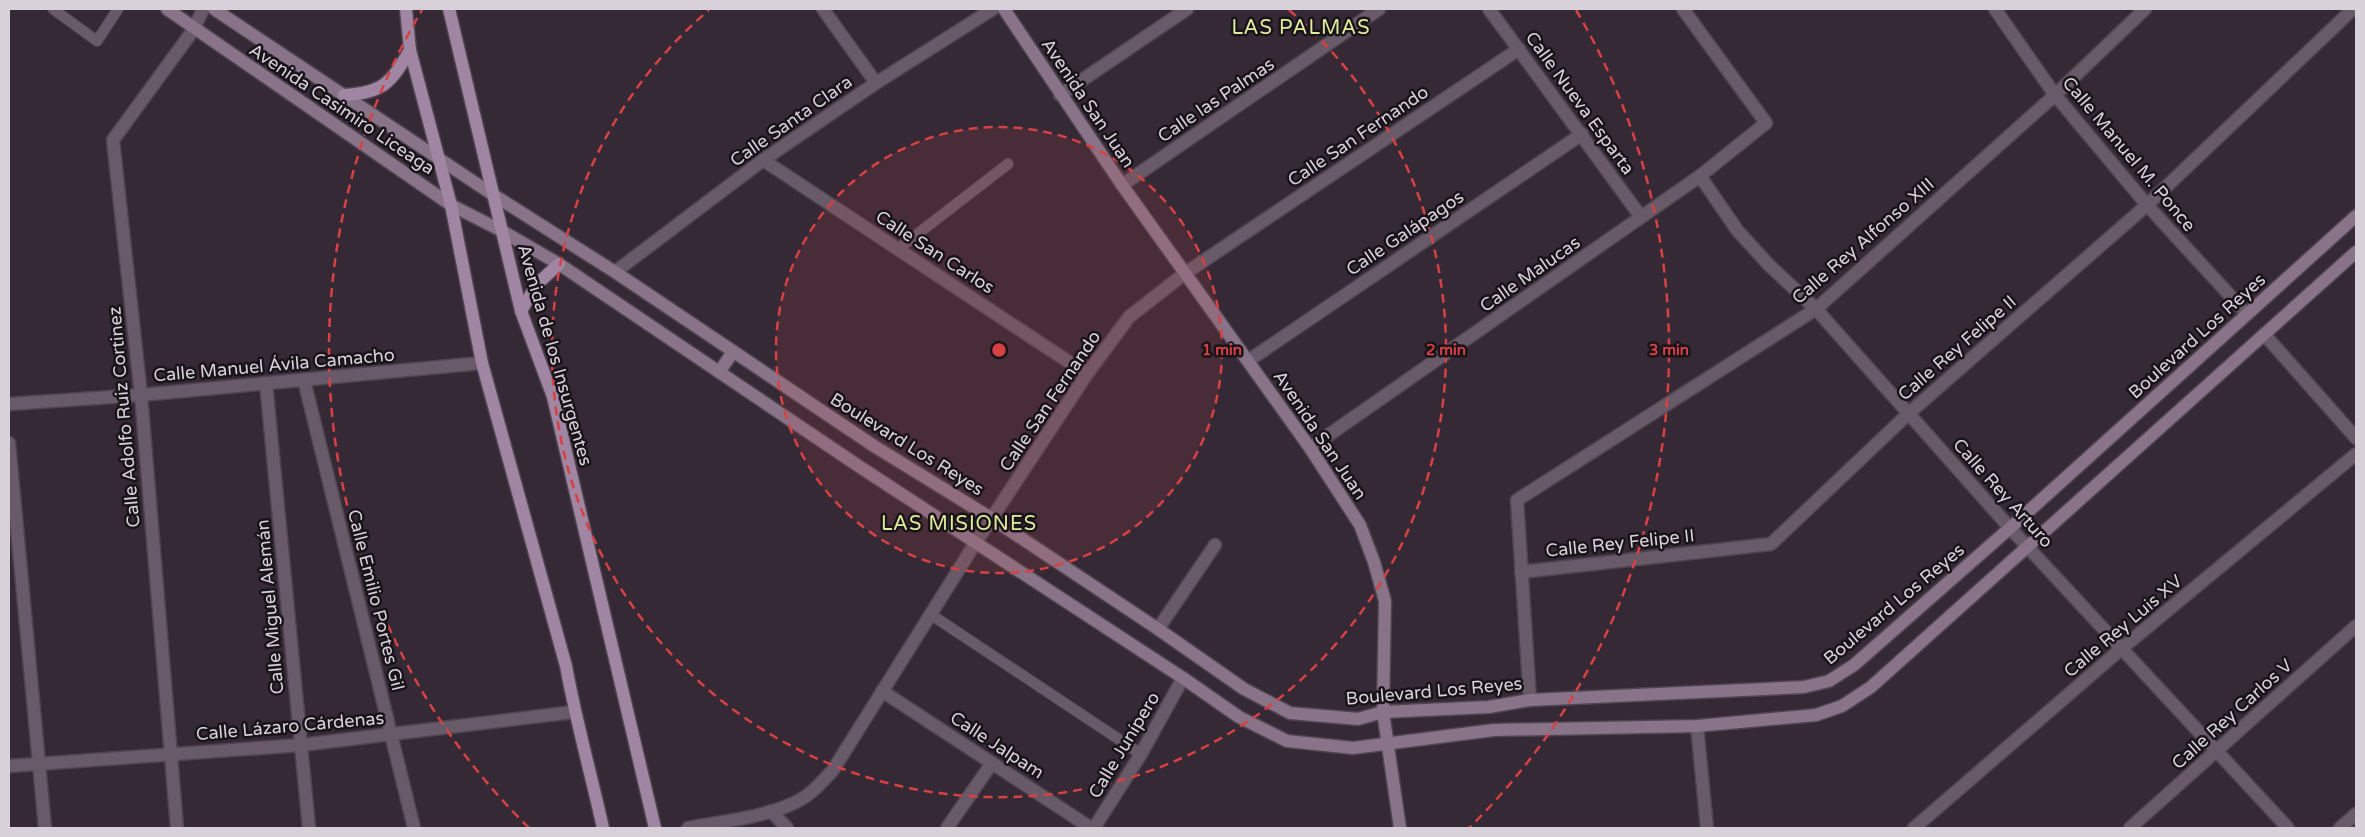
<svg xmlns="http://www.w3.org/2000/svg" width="2365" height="837" font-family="'Varela Round',sans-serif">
<rect width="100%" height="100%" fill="#352936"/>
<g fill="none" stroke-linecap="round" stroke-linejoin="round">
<g stroke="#4f4450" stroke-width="12">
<g id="lane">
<polyline points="53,9 97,41 118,9"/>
<polyline points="898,249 1008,164"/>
<polyline points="930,614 1141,754"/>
</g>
</g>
<g stroke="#4f4450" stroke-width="15">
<g id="street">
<polyline points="823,9 876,83"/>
<polyline points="1489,9 1641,217"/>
<polyline points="1995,9 2055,95 2147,205 2247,314"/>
<polyline points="1060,95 1187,9"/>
<polyline points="763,160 1087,374"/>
<polyline points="1700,176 1737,230 1769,265 1816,309 2010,528 2288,828"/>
<polyline points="1122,185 1379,9"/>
<polyline points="615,272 763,160 876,83 993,9"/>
<polyline points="2264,334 2356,438"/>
<polyline points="1248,361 1582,134"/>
<polyline points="304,380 414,828"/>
<polyline points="266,383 309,828"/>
<polyline points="9,404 141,395 482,363"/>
<polyline points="9,443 45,828"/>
<polyline points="1310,448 1700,176 1766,123 1683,9"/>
<polyline points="1521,572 1771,544 1908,414 2147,205 2353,9"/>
<polyline points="1158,629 1215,545"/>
<polyline points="882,691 1091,828"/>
<polyline points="1530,700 1517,500 1816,309 2055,95 2145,9"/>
<polyline points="1697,726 1707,828"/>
<polyline points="9,766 301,745 574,712"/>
<polyline points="771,811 787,828"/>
<polyline points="177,828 141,395 113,140 194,29 203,9"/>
<path d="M688,828C723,821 762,818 794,803C810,796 821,783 833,770L976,542L1087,374L1129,317L1184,274L1519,49"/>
<polyline points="947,828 992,763"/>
<polyline points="1094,828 1141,754 1183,678"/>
<polyline points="1914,828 2121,649 2356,454"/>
<polyline points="2130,828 2356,626"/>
<polyline points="2340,828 2356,814"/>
</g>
</g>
<g stroke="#4f4450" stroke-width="15">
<g id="secondary">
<polyline points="167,9 451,205 502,231 559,264 860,467 1183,678 1239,717 1287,741 1353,748 1494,730 1697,726 1816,715 1842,706 1871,687 2356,252"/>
<polyline points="214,9 492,194 615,272 874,446 991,518 1158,629 1244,689 1290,713 1358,719 1383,712 1489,707 1530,700 1804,687 1829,681 1854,665 2010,528 2356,216"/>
<polyline points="1004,9 1122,185 1310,448 1360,525 1374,562 1385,601 1383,712 1400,828"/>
<polyline points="719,372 733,352"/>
</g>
</g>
<g stroke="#4f4450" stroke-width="15">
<g id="primary">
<path d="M406,9L410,50L451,205L482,363L566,666C576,721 591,774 603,828"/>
<polyline points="449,9 521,311 553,397 655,828"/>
<path d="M344,95C383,93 391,83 410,50"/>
<polyline points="521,311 537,284 559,264"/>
</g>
</g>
<use href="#lane" stroke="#685a68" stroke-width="10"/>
<use href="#street" stroke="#685a68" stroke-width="12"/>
<use href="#secondary" stroke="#887389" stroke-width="12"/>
<use href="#primary" stroke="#a086a2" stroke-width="12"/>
</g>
<circle cx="999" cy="350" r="223" fill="#d64143" fill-opacity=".12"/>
<g fill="none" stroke="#d64143" stroke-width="2.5" stroke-dasharray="9 6">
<circle cx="999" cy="350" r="223"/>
<path d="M1289 10A447 447 0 1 1 709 10"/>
<path d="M529 828A670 670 0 0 1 422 10M1576 10A670 670 0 0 1 1469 828"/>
</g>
<g text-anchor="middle" stroke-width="5" stroke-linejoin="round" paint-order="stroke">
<g font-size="18" fill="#d9d1d9" stroke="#19141a">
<text transform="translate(1216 100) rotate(-34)" y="6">Calle las Palmas</text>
<text transform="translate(1088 103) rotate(56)" y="6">Avenida San Juan</text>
<text transform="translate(1580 103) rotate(54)" y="6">Calle Nueva Esparta</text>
<text transform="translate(342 109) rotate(34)" y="6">Avenida Casimiro Liceaga</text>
<text transform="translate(791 121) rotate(-35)" y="6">Calle Santa Clara</text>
<text transform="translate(1358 136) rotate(-34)" y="6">Calle San Fernando</text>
<text transform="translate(2129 154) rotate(50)" y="6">Calle Manuel M. Ponce</text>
<text transform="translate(1405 233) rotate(-34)" y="6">Calle Galápagos</text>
<text transform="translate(1863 241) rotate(-41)" y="6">Calle Rey Alfonso XIII</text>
<text transform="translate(935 252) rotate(33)" y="6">Calle San Carlos</text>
<text transform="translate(1530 274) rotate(-35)" y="6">Calle Malucas</text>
<text transform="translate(2197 336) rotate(-42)" y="6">Boulevard Los Reyes</text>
<text transform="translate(1957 348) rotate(-41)" y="6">Calle Rey Felipe II</text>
<text transform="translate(555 355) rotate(74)" y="6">Avenida de los Insurgentes</text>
<text transform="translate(274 365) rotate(-5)" y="6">Calle Manuel Ávila Camacho</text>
<text transform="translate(1050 401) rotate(-56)" y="6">Calle San Fernando</text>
<text transform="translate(124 417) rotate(-95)" y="6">Calle Adolfo Ruiz Cortinez</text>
<text transform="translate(1320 435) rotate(56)" y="6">Avenida San Juan</text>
<text transform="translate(907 444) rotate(32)" y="6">Boulevard Los Reyes</text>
<text transform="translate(2003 493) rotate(48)" y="6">Calle Rey Arturo</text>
<text transform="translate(1620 543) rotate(-6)" y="6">Calle Rey Felipe II</text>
<text transform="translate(376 600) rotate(76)" y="6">Calle Emilio Portes Gil</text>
<text transform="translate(1894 604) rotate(-40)" y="6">Boulevard Los Reyes</text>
<text transform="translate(270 607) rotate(-95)" y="6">Calle Miguel Alemán</text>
<text transform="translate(2123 626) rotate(-40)" y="6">Calle Rey Luis XV</text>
<text transform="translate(1434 691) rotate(-5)" y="6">Boulevard Los Reyes</text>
<text transform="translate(2232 714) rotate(-42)" y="6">Calle Rey Carlos V</text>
<text transform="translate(290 726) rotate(-5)" y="6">Calle Lázaro Cárdenas</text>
<text transform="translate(997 745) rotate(33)" y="6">Calle Jalpam</text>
<text transform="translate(1124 745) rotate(-59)" y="6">Calle Junípero</text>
</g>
<g font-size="20" letter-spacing="1" fill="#e1eb9d" stroke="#19141a">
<text x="1301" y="34">LAS PALMAS</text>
<text x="959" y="530">LAS MISIONES</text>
</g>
</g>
<circle cx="999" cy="350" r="8" fill="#d64143" stroke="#19141a" stroke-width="2.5"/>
<g font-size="15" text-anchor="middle" font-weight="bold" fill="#d64143" stroke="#19141a" stroke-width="5" stroke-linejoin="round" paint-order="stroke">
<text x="1222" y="355">1 min</text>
<text x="1446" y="355">2 min</text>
<text x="1669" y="355">3 min</text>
</g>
<rect width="2365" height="837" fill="none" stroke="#d9d1d9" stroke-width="20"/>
</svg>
